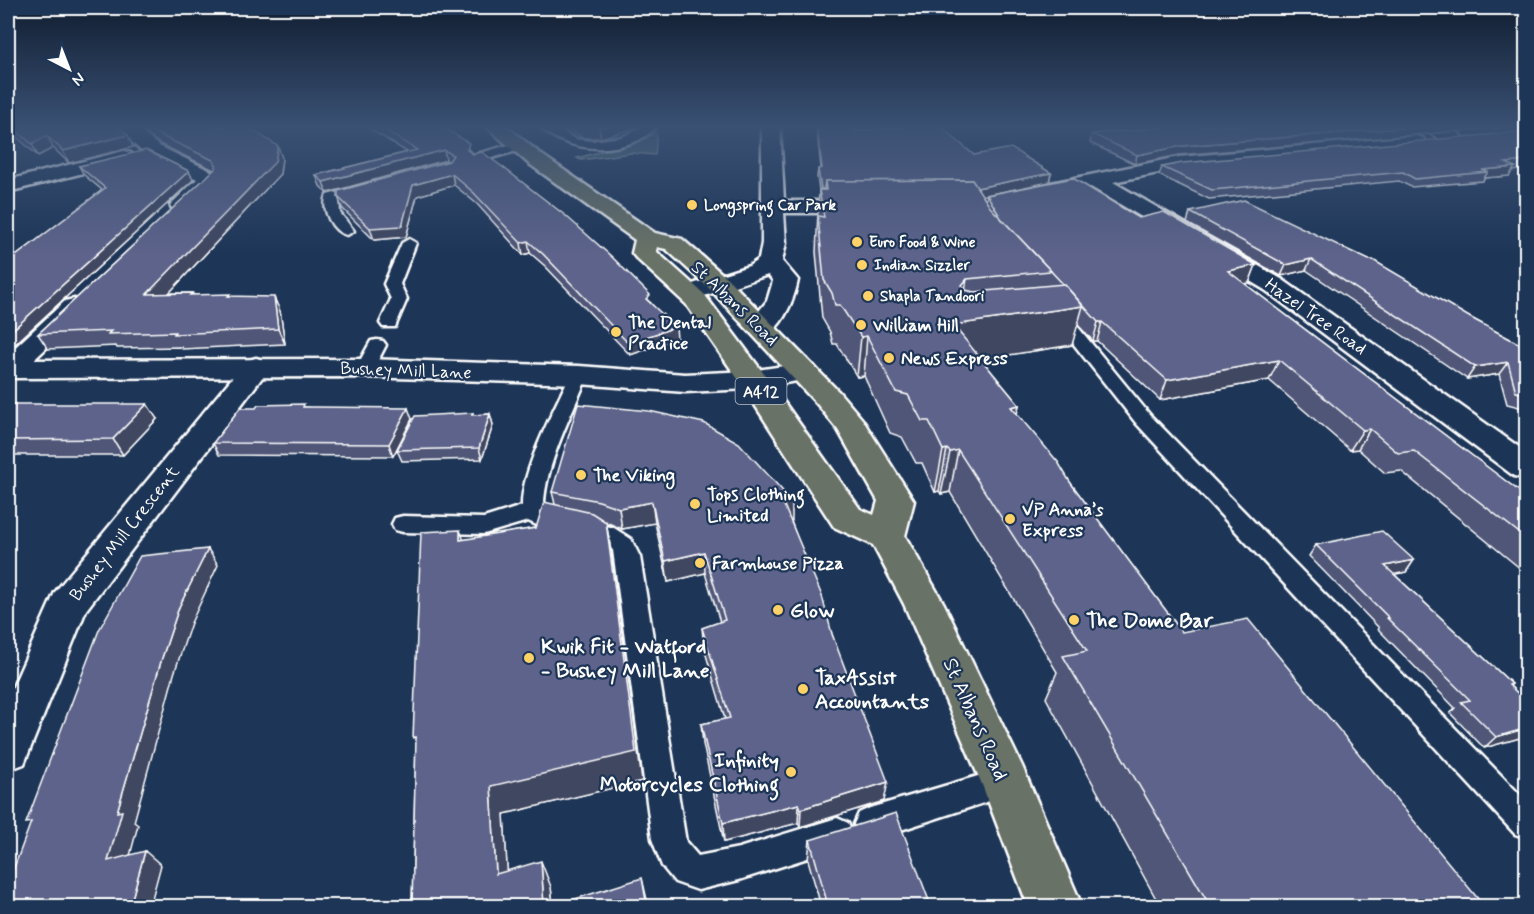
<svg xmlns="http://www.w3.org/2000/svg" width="1534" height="914" font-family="Mynerve,sans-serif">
<rect width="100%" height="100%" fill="#1d3557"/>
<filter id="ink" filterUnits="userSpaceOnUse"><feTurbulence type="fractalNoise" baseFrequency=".0167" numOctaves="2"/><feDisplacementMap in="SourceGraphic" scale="12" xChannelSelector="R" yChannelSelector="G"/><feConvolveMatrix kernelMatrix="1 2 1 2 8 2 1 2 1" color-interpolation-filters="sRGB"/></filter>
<g filter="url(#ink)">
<polygon fill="#587471" stroke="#acbab8" stroke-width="1.5" points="657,133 655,155 631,153 581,160 577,158 636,142"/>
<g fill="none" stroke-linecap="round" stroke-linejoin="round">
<g stroke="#fff" stroke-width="5">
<g id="lane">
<path d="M539,126H553L575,139L592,141L622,137L644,126H657C630,157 567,154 539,126Z"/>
<polygon points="520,142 524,143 524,149 477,162 471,158 473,155"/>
<path d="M366,185L373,189L371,192L339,200L340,213L354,231L347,235C332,232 321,209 327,195Z"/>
<polygon points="409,239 416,243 400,284 407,299 395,327 383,327 380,323 391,299 384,284 402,243"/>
<polygon points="1058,309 1064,310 1150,415 1526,801 1526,838 1515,834 1136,423 1050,314"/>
<polygon points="377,340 383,341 386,345 372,372 358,372 356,368 371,341"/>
<path d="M579,369L586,371L588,375C573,411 542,471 544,510L614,528L631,539L640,557L686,842L698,856L739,848L837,818L848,823L853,834L848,845L739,880L698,890L675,882L662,866L652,839L613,550L599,541L539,526L528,521L484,534L403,532L395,530L392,524L395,518L403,516L484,518L522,506C521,471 555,408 570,375L572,371Z"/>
<polygon points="1005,768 1016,772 1020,782 1016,792 1005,796 870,840 859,835 854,824 859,813 870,808"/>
</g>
</g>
<g stroke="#fff" stroke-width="5">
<g id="street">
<path d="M114,126H134L159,146L217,174L220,178C210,192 191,214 173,210L170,205L197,179L145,154Z"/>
<path d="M762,126H780L784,201H863L871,202L874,207L871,212L863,213H784L786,243L782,261L798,280C795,296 785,322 771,332C765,336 758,333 751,332L747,326L767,301L773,281L768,275L689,301L680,298L676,293L680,288L749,266L759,259L762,243Z"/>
<path d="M1421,126C1436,126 1453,125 1463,138L1461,142C1447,145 1435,136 1424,130Z"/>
<polygon points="1416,136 1423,138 1425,142 1423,146 1179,169 1113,182 1283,280 1526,452 1526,479 1514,476 1265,290 1091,187 1036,198 1029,196 1026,192 1029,188 1036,186 1179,157"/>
<polygon points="124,151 131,153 134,157 131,161 8,192 8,180"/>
<polygon points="74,299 83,301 87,307 83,313 18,375 8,378 8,354 65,301"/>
<polygon points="256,358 266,361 270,367 86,610 24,764 8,770 8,698 55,592 246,361"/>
</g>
</g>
<g stroke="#fff" stroke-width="5">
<polygon id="secondary" points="365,359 579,366 685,374 750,371 804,363 814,366 819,372 814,378 750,389 685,392 579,384 365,377 8,378 8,360"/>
</g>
<g stroke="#fff" stroke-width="5">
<path id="primary" d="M486,126H506L542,155L655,233L682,239L728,279L839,392L862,419L914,501L905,536L944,604L1022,766L1082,906H1028L981,782L904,604L873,545L834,527L740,382L686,304L636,258L632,253L635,240L528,163ZM657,247L666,249L710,289L817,404L838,430L878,501L874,515L860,509L764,374L704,294L656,251Z"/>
</g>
<use href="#lane" fill="#1d3557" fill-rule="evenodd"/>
<use href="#street" fill="#1d3557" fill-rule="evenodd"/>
<use href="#secondary" fill="#1d3557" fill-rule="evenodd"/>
<use href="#primary" fill="#697266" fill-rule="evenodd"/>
</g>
<g fill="#505677" stroke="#fff" stroke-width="1.5">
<polygon points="8,126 118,126 133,147 69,163 53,148 38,156 8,129"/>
<polygon points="137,126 246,126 282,158 280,174 169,293 192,293 194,295 231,296 280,311 285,344 182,349 181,347 117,348 116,346 48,349 38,334 214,170 160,144"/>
<polygon points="365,126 441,126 651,303 677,339 630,355 545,266 530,253 523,255 477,204 454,185 417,196 406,237 374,240 342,208 338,197 448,161 446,160 327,193 320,186 316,175 407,152"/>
<polygon points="563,126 637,126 637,127 601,138 583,138"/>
<polygon points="816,126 853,126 854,131 974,155 1051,173 1049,182 982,195 986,201 987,195 1139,218 1256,265 1249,283 1245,284 1527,497 1527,574 1401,471 1385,473 1358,449 1350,450 1269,380 1160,400 1097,341 1093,341 1077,324 1072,345 981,359 1019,405 1017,414 1070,482 1182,632 1484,906 1160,906 1046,698 1057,672 950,492 941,494 939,491 935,492 922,463 916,463 902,437 890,433 864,376 857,377 837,344 833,344 830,332 822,318 816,252 819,190 817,177 818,169 821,168"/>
<polygon points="1142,126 1518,126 1179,155 1135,164 1090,143 1092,134 1147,129"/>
<polygon points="1527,131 1527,169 1512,171 1509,176 1484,178 1483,181 1411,187 1399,181 1209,199 1159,175 1162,167"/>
<polygon points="79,166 193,180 13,346 8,346 8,262 102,190 84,175"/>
<polygon points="1190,212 1471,318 1527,348 1527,409 1507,404 1499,374 1467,379 1306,270 1281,276 1187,223"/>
<polygon points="8,404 157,419 123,455 8,455"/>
<polygon points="305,407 412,419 393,456 219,455 213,443"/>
<polygon points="473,413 473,415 490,414 493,425 482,459 402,461 397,450"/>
<polygon points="552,492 792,521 791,521 832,634 884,801 800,827 798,823 724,842 703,744 701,724 725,719 704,648 702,628 720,622 705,573 668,582 655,523 622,529 606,522 611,551 642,781 504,814 507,871 551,887 553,906 649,906 412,906 416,744 464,540 536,528 555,504"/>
<polygon points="1316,545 1414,560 1406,572 1394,574 1512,684 1510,686 1527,702 1527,736 1484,748 1450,713 1455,708 1378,629 1379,628 1309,556"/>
<polygon points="810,840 931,906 821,906 808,860"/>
</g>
<g fill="#414661" stroke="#fff" stroke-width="1.5">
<polygon points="599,126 637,126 637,127 601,138"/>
<polygon points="1425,126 1518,126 1179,155 1135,164 1137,155 1182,146"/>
<polygon points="128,135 133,147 69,163 63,151"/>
<polygon points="47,136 53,148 38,156 32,144"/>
<polygon points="278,146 282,158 280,174 155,308 147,294"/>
<polygon points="444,150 446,160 327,193 323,182"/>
<polygon points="1515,167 1509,176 1484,178 1488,172 1482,170"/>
<polygon points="189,171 193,180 13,346 8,338 8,334"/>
<polygon points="1051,173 1049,182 971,198 972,189"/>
<polygon points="452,174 454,185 417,196 406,237 374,240 370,228 413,185"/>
<polygon points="528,241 530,253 523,255 521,243"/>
<polygon points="1311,259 1306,270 1281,276 1286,265"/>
<polygon points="1256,265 1249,283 1221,289 1228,271"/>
<polygon points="967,279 961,317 962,285"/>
<polygon points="274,297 280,311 285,344 278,329"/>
<polygon points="1083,306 1072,345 946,365 953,325"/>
<polygon points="1098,322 1102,322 1097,341 1093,341"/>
<polygon points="676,327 677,339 630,355 628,343"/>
<polygon points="867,336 864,376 857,377 861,337"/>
<polygon points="1279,360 1269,380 1160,400 1167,380"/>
<polygon points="1508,362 1499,374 1467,379 1475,367"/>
<polygon points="147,404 157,419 123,455 113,439"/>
<polygon points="1019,405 1009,446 1011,407"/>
<polygon points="408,408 412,419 393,456 389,444"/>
<polygon points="490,414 493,425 482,459 479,448"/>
<polygon points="1370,429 1358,449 1350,450 1363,430"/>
<polygon points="947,449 939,491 935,492 943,450"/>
<polygon points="958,450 950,492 941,494 950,452"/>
<polygon points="792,501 792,521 783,523 783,503"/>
<polygon points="652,502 655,523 622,529 619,508"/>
<polygon points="606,522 611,551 642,781 504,814 509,900 496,874 491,786"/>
<polygon points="460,530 471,560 460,540"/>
<polygon points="208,549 218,565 191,623 174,674 134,822 138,825 125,875 108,861 117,812 162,658 179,607"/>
<polygon points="704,552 705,573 668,582 665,561"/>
<polygon points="1414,560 1406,572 1377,578 1385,566"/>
<polygon points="1527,728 1527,736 1484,748 1496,737"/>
<polygon points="888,782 884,801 800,827 801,809"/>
<polygon points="799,804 798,823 724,842 723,823"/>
<polygon points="145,851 161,865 150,906 130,906"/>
<polygon points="541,861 551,887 553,906 544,906"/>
<polygon points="642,878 648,904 649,906 647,906"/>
</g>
<g fill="#5d648a" stroke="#fff" stroke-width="1.5">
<polygon points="11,126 118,126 128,135 63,151 47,136 32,144"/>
<polygon points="146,126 246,126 278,146 275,162 147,294 192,293 190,295 230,294 228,296 274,297 278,329 174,334 175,332 108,334 111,331 38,334 216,168 216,165 213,160 155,133"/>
<polygon points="378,126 441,126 469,143 467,150 473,154 482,152 504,168 566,216 612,257 650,295 646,299 676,327 628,343 543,254 528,241 521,243 474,193 452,174 413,185 402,226 370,228 338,197 338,191 449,161 453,155 444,150 323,182 316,175 417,150"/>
<polygon points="817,126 853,126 854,131 913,126 940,126 974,155 1011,148 1051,173 977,188 972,180 825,181 824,189 821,189 818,169 822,168"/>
<polygon points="1158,126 1425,126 1182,146 1137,155 1092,134 1161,128"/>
<polygon points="1527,131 1527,161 1506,163 1515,167 1482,170 1488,172 1415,179 1403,172 1212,190 1162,167 1182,163"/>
<polygon points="146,150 189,171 8,334 8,262 105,188 79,166"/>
<polygon points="1073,178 1139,218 1164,212 1256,265 1228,271 1527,497 1527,539 1414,451 1398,453 1370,429 1363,430 1279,360 1167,380 1102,322 1098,322 1064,284 1063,284 1001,218 987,195"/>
<polygon points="972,180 990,207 1051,271 967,279 962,285 966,290 974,292 1064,284 1083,306 953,325 1019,405 1011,407 1058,462 1070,482 1182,632 1248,619 1484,906 1210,906 1063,656 1087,651 958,450 950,452 947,449 943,450 929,421 922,421 908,395 896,392 867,336 861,337 840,305 835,305 832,293 824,280 818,216 824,217 819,190 826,190 825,181"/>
<polygon points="1244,200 1369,260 1373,260 1471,318 1527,348 1527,394 1516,392 1508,362 1475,367 1311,259 1286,265 1190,212"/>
<polygon points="8,404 147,404 113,439 8,440"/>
<polygon points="304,404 303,407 317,407 408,408 389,444 213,443 240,408 256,408 258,405"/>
<polygon points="578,404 649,411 704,423 739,443 792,501 783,503 822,596 832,634 888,782 801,809 799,804 723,823 701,724 730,718 702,628 725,620 704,552 665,561 652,502 619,508 599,501 552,492"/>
<polygon points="473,413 472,415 490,414 479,448 397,450 415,416"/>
<polygon points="544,502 592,513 606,522 636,752 491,786 496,874 541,861 544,906 412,906 416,737 413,738 421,532 460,530 460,540 536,528"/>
<polygon points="1382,531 1414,560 1385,566 1512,684 1509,685 1527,702 1527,728 1496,737 1461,702 1470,700 1387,618 1389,618 1316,545"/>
<polygon points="208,549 179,607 162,658 117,812 122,811 108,861 145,851 130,906 8,906 8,884 31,822 26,823 99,630 140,556"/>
<polygon points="896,813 931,906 828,906 810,840"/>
<polygon points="642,878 647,906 553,906"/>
</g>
</g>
<linearGradient id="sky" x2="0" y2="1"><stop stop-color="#101d30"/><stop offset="0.5" stop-color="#3a5174"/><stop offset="1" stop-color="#3a5174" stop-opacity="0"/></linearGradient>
<rect width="1534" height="254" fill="url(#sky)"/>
<g fill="#ffd166" stroke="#1d3557" stroke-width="2">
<circle cx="692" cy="205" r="6"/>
<circle cx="857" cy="242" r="6"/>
<circle cx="862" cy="265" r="6"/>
<circle cx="868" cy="296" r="6"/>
<circle cx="861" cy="325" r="6"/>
<circle cx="616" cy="332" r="6"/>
<circle cx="889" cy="358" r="6"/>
<circle cx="581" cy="475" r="6"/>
<circle cx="695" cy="504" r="6"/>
<circle cx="1010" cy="519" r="6"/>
<circle cx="700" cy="563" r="6"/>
<circle cx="778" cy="610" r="6"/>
<circle cx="1074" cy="620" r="6"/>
<circle cx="529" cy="658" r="6"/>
<circle cx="803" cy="689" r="6"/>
<circle cx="791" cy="772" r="6"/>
</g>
<g text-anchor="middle" stroke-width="4.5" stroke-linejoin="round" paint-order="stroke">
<g font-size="15" font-weight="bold" fill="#fff" stroke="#1d3557" text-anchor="start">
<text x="704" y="210">Longspring Car Park</text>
<text x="869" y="247">Euro Food &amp; Wine</text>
<text x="874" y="270">Indian Sizzler</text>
<text x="880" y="301">Shapla Tandoori</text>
</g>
<rect fill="#1d3557" stroke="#bbc2cd" stroke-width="1.5" x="735.5" y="378" width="51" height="26" rx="4.5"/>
<g font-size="16" font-weight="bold" fill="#fff">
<text x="761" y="397">A412</text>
</g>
<g font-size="18" fill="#fff" stroke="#1d3557">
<text transform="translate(735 303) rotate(44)" y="6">St Albans Road</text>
<text transform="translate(1316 316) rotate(35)" y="6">Hazel Tree Road</text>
<text transform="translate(406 370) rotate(2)" y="6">Bushey Mill Lane</text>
<text transform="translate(124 533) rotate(-52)" y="6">Bushey Mill Crescent</text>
</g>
<g font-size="18" font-weight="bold" fill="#fff" stroke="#1d3557" text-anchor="start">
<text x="628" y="328">The Dental<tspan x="628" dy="21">Practice</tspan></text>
<text x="873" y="331">William Hill</text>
<text x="901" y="364">News Express</text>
<text x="593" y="481">The Viking</text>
<text x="707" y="500">Tops Clothing<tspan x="707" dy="21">Limited</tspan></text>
<text x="1022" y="515">VP Anna’s<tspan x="1022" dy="21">Express</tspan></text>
<text x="712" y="569">Farmhouse Pizza</text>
</g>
<g font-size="21" font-weight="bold" fill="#fff" stroke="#1d3557" text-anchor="start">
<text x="790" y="617">Glow</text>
<text x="1086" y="627">The Dome Bar</text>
<text x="541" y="653">Kwik Fit - Watford<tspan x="541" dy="24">- Bushey Mill Lane</tspan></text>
<text x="815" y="684">TaxAssist<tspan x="815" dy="24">Accountants</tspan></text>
<text x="779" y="767" text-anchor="end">Infinity<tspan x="779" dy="24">Motorcycles Clothing</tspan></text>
</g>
<g font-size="21" fill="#fff" stroke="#1d3557">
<text transform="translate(976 719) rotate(66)" y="7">St Albans Road</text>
</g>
</g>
<rect width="1534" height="914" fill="none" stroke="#1d3557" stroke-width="30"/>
<rect x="15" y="15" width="1504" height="884" fill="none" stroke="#fff" stroke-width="2" filter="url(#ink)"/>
<g transform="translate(69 69) rotate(138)" stroke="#1d3557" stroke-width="4.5" paint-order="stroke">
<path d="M0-4.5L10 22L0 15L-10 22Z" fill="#ffffff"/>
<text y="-9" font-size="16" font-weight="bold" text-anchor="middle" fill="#ffffff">N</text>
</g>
</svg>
